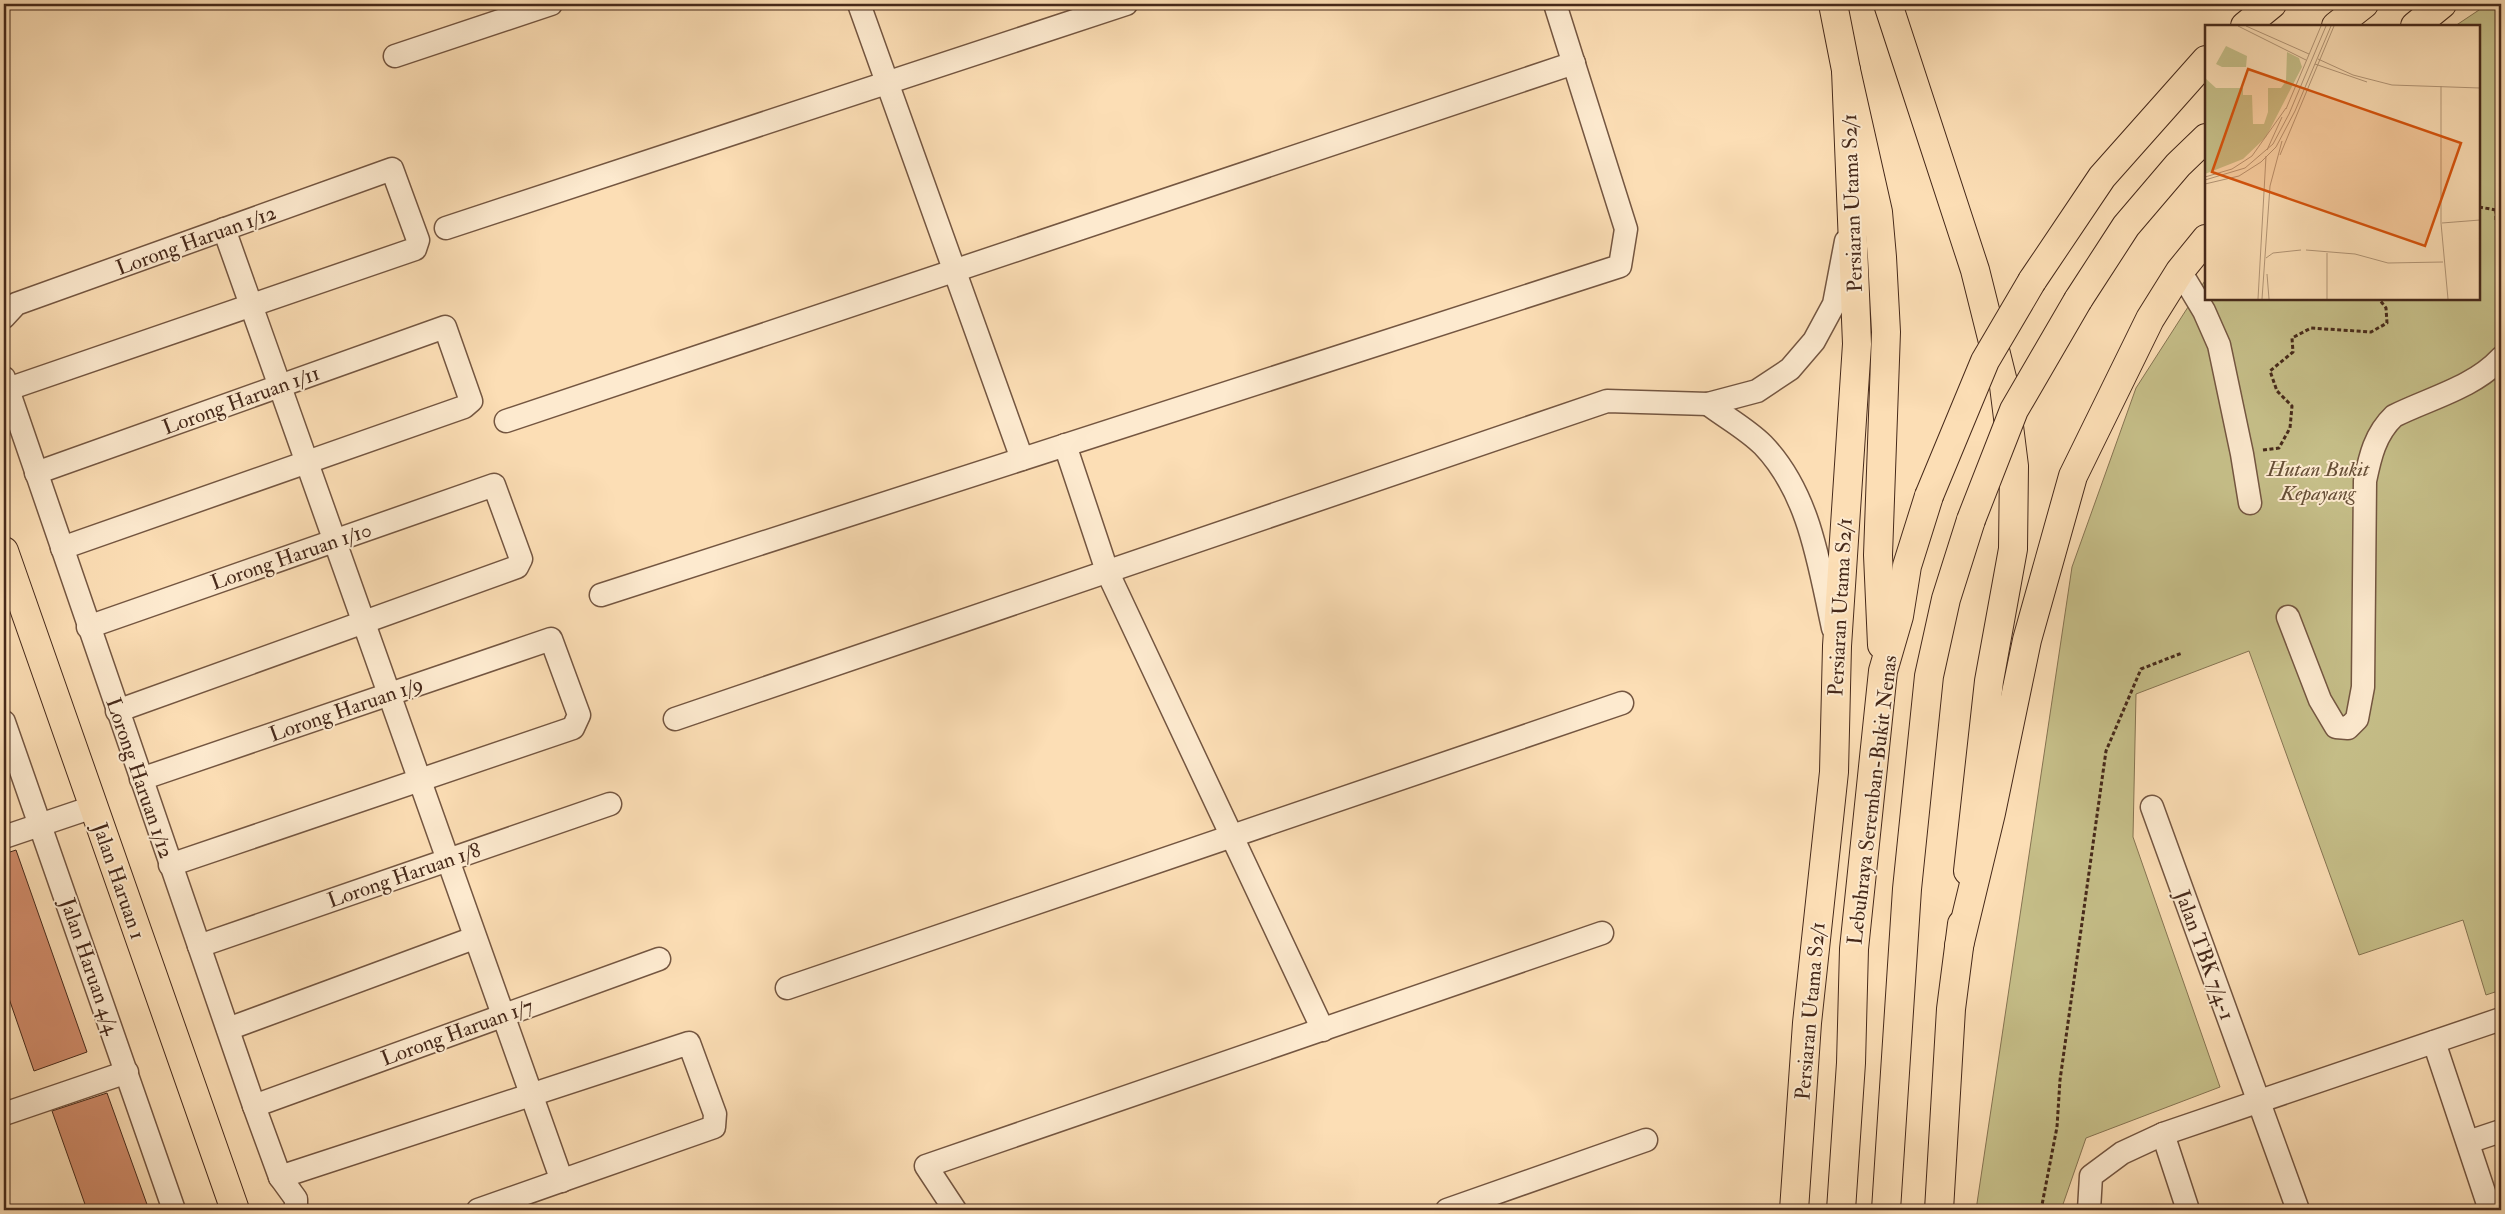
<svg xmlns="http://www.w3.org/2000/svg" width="2505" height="1214" font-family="'IM FELL Double Pica',serif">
<rect width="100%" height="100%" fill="#fcdeb5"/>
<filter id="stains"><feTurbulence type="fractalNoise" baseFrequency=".004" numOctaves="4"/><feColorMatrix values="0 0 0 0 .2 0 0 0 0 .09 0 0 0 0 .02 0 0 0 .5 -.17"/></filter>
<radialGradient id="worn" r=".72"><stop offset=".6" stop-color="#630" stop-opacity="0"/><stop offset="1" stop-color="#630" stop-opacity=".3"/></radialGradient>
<polygon fill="#c6bf89" stroke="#867452" points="2488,4 2501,4 2501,990 2486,995 2463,920 2359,955 2249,651 2136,694 2133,837 2220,1087 2086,1138 2061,1210 1976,1210 2072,567 2136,388 2206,279 2206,299 2479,299 2479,26 2455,26"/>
<g fill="#d18c6b" stroke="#46291a">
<polygon points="16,850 87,1052 34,1071 4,984 4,854"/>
<polygon points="107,1093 149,1210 87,1210 52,1111"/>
</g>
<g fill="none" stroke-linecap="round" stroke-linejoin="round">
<g stroke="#745641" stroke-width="25">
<g id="minor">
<polyline points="859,4 1022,459"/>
<polyline points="395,56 551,4"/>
<polyline points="446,228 1126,4"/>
<path d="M224,229C339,546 447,865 562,1181"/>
<polyline points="2180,271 2204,311 2219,345 2242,454 2250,503"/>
<polyline points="4,317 16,304 392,169 418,240 415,249 8,389"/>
<polyline points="4,378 254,1106 280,1177 296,1199 296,1210"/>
<path d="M1708,404C1725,417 1747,429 1763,445C1810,494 1819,565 1833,628"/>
<polyline points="506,421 1574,63"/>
<polyline points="1065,445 1107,571 1323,1030"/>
<polyline points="36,473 445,327 471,401 464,407 62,548"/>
<polyline points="601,595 1620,266 1626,229 1555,4"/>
<path d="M2288,617L2320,700L2336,727L2348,728L2357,719L2363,687L2365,481C2370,457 2375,434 2394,416C2430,398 2473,388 2501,358"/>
<polyline points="88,627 494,485 521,559 517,567 117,711"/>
<polyline points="675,719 1607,401 1708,404 1757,391 1790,369 1814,341 1834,304 1846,241"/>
<polyline points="4,722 174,1210"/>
<polyline points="141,779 551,639 579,715 573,728 170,865"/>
<polyline points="2152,807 2298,1210"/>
<polyline points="4,837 93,807"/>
<polyline points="199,946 610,804"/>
<polyline points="787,988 1622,703"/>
<polyline points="228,1029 474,938"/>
<polyline points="2434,1042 2490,1210"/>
<polyline points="254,1106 659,959"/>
<polyline points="4,1114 127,1072"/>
<polyline points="2163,1134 2188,1210"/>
<polyline points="2468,1142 2501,1131"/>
<polyline points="280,1177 689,1043 715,1114 714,1127 478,1210"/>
<polyline points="955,1210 926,1166 1602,933"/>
<polyline points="1447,1210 1646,1140"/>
<polyline points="2089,1210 2091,1176 2122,1153 2163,1134 2501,1019"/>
</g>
</g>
<g stroke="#46291a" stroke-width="30">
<g id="major">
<polyline points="1888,4 1975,270 2004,386 2014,466 2013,549 1989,681 1968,871"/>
<polyline points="4,551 235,1210"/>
<polyline points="1794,1210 1807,1023 1834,772 1837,646 1857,344 1846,70 1833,4"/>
<polyline points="1939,1210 1951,1009 1962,924"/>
</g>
</g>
<g stroke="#46291a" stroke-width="30">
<g id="highway">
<polyline points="2245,26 2272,4"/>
<polyline points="2336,26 2364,4"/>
<polyline points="2415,26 2442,4"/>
<polyline points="1846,70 1878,212 1882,257 1886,332 1878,555 1882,645"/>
<polyline points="2032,281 2102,177 2206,60"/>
<polyline points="2078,300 2126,226 2178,165 2206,138"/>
<polyline points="1959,946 1991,813 2027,640 2073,476 2150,319 2180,271 2206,239"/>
<polyline points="1841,1210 1851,1063 1854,949 1883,671 1899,616 1907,566 1929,496"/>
<polyline points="1886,1210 1907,889 1929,676 1946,599 1971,520"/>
</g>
</g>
<g stroke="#46291a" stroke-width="3" stroke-dasharray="4 2.5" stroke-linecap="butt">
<polyline points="2501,205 2496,210 2496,221 2501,240"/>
<polyline points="2479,207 2496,210"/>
<polyline points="2263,450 2279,448 2290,428 2292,406 2277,391 2270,371 2293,352 2292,338 2311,328 2371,332 2387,323 2386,308 2379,299"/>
<polyline points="2041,1210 2057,1127 2060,1080 2106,751 2141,669 2182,653"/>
</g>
<use href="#minor" stroke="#fdeacf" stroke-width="22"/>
<use href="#major" stroke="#fcdeb5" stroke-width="28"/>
<use href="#highway" stroke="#fcdeb5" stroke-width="28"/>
<g stroke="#46291a" stroke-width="30" stroke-linecap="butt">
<g id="highway-bridge">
<polyline points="1929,496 1985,361 2032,281"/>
<polyline points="1971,520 2014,410 2078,300"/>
</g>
</g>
<use href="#highway-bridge" stroke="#fcdeb5" stroke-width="28"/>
</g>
<g text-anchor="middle" stroke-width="4" stroke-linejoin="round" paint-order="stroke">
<g font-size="21" fill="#46291a" stroke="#fdeacf">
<text transform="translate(1852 203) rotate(-92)" y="7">Persiaran Utama S2/1</text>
<text transform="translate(196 240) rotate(-20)" y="7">Lorong Haruan 1/12</text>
<text transform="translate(241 400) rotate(-20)" y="7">Lorong Haruan 1/11</text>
<text transform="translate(291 556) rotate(-19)" y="7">Lorong Haruan 1/10</text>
<text transform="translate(1840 607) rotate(-87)" y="7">Persiaran Utama S2/1</text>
<text transform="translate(346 709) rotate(-19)" y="7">Lorong Haruan 1/9</text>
<text transform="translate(140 778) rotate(71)" y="7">Lorong Haruan 1/12</text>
<text transform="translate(1872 800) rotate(-83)" y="7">Lebuhraya Seremban-Bukit Nenas</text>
<text transform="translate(404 875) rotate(-19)" y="7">Lorong Haruan 1/8</text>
<text transform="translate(119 881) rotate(71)" y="7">Jalan Haruan 1</text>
<text transform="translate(2205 955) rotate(70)" y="7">Jalan TBK 7/4-1</text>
<text transform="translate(90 966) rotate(71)" y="7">Jalan Haruan 4/4</text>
<text transform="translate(1810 1011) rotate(-85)" y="7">Persiaran Utama S2/1</text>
<text transform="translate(457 1032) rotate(-20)" y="7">Lorong Haruan 1/7</text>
</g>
<g font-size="21" font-style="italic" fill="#664e36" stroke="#fdeacf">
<text x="2318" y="476">Hutan Bukit<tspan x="2318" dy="24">Kepayang</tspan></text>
</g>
</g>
<g transform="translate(2205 25)">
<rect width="275" height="275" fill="#fcdeb5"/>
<path d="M21,21L42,31L41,42H17L11,39ZM82,27L94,33L97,42L61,112L38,134L0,149V53L11,63H38V70H47L48,99H59L63,87V63H76L81,56Z" fill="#c6bf89"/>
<path fill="none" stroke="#b39677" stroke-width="1" d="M33,1L101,35M41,1L104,29M113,34L148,50L187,60L275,63M110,39L162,57M236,61V198L243,274M81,84L116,1M62,125L77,92M75,130L129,1M0,152L27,144L47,131L81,83M0,155L40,143L68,119L84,89L121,1M0,159L34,151L56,137L71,122L90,86L126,1M65,161L77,116M237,198L275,195M101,225L150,229L183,238L238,237M61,233L68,228L96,225M62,249L64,274M53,274L61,131M57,274L65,161M122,274V228"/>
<path fill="#d8540d" fill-opacity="0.15" stroke="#d8540d" stroke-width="2.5" d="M43,44L256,118L220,221L7,147Z"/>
<rect width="275" height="275" fill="none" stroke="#46291a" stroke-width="2.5"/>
</g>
<rect width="2505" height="1214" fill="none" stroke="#fcdeb5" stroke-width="20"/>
<rect x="5" y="5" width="2495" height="1204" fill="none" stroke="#46291a" stroke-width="2.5"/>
<rect x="10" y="10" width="2485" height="1194" fill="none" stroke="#46291a"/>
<rect width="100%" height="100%" filter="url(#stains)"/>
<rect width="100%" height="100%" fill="url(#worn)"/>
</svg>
